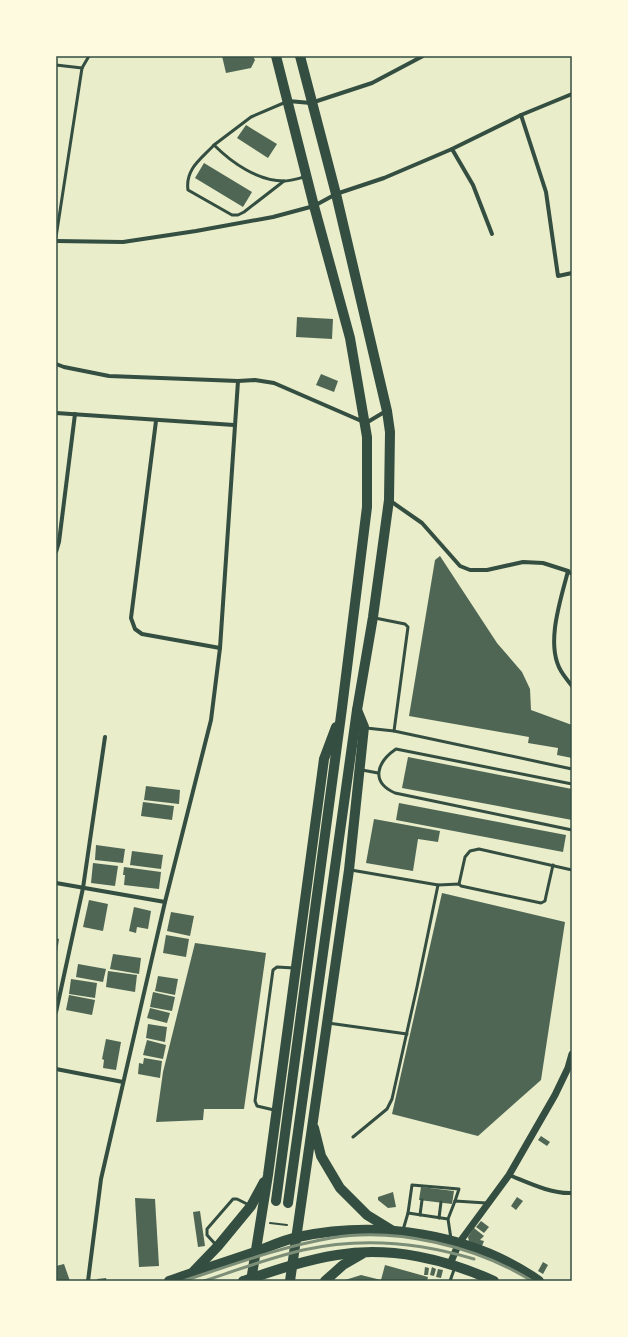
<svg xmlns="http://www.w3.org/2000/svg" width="628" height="1337" font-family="Raleway,sans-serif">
<rect width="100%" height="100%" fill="#e9edc9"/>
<g fill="#4f6655">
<polygon points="222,56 253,56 255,60 251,68 226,73"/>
<polygon points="246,125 277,144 268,158 237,138"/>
<polygon points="204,163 252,192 243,207 195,178"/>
<polygon points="297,317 333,319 332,339 296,337"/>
<polygon points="321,374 338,381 334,392 316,385"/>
<polygon points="440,556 497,643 522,672 530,689 531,710 572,725 572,758 557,755 558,748 528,743 529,737 409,716 435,560"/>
<polygon points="408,757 572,789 572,820 402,788"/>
<polygon points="146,786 180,790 179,804 144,800"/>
<polygon points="143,802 174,806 172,820 141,816"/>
<polygon points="399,803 566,835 563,852 396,820"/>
<polygon points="374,819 440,831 438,842 418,839 413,871 366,863"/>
<polygon points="96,845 125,849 123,863 95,860"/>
<polygon points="132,851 163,855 161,869 130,865"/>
<polygon points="93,863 118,866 115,886 91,883"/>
<polygon points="124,867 161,872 159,889 124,885 125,875 123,875"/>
<polygon points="442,893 565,922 541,1080 478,1136 392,1114"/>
<polygon points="89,900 108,904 103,931 83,927"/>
<polygon points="134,907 151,911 148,929 137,927 136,933 129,931"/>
<polygon points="171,912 194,916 190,936 167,931"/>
<polygon points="166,935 189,939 186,957 163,953"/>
<polygon points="56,938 59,939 57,952 56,951"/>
<polygon points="195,943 266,953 244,1109 204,1109 203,1120 156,1122 163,1072"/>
<polygon points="113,954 141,958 139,974 110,969"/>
<polygon points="78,964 106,969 103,982 76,977"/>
<polygon points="108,971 137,975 135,992 106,987"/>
<polygon points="158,976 178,979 175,995 155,991"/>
<polygon points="71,979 97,983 95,998 69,994"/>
<polygon points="153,992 175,997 172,1011 150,1007"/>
<polygon points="69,995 95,1000 92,1015 66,1010"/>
<polygon points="150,1008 170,1013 167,1023 147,1018"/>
<polygon points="148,1024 167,1027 165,1042 146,1038"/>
<polygon points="106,1039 121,1042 116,1070 103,1068 104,1060 102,1059"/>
<polygon points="147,1040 166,1045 163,1059 143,1055"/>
<polygon points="144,1058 162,1061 160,1078 138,1074 139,1063 143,1064"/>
<polygon points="541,1136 550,1142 547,1146 538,1140"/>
<polygon points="421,1187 454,1191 452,1204 419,1200"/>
<polygon points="393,1192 396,1207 388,1208 378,1200 378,1197"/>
<polygon points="517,1197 523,1201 516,1210 511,1206"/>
<polygon points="135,1198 155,1199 159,1266 139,1267"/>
<polygon points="200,1211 205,1246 198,1247 193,1212"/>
<polygon points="481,1221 489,1227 484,1233 476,1227"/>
<polygon points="474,1228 484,1236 480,1240 484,1241 482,1246 469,1241 468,1237"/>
<polygon points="543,1262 548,1265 543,1274 538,1271"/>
<polygon points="64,1264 70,1281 56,1281 56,1266"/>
<polygon points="385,1265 428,1277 427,1281 342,1281 361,1275 381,1280"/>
<polygon points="425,1267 429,1268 428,1275 424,1275"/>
<polygon points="432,1267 436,1269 434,1276 430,1275"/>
<polygon points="438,1269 443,1270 441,1278 436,1277"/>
<polygon points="106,1278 107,1281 97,1281 97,1279"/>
</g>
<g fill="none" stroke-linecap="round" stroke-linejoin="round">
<polyline stroke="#344e41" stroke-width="2" points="270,1223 287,1225"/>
<g stroke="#344e41" stroke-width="3">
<polyline points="56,65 82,68"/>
<path d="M286,102L251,117L214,145C232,163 258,181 284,181C291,181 299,178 305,177"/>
<path d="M214,145C201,159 185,169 188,190L232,215H238L244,212L284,181"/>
<polyline points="56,237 82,68 89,56"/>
<polyline points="375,618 405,624 408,627 394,731"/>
<polyline points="366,728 394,731 572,769"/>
<polyline points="362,770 378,773"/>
<path d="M572,784L396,749C377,762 370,782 395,793L572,830"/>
<polyline points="351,870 438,885 459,884 461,886 541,903 545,901 546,896 553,865"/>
<polyline points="459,884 465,857 470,851 479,849 572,870"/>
<polyline points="328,1023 407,1034"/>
<polyline points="274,1110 257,1106 255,1101 273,970 277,967 294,968"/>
<polyline points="353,1137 387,1109 392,1099 417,987 438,885"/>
<polyline points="408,1213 412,1185 459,1189 455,1201"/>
<polyline points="420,1215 422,1200"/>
<polyline points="439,1218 441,1202"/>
<polyline points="448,1219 455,1201 486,1203"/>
<polyline points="403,1230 408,1213 448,1219 451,1239"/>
<polyline points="217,1246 207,1235 207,1229 233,1199 237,1199 249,1205"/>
<polyline points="450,1281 455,1267"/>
</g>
<g stroke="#344e41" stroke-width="4">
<polyline points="288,101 311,103 372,83 423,56"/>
<polyline points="521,115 546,192 558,276 572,273"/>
<polyline points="452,149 473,185 492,234"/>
<polyline points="56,241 123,242 196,231 273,217 314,206 336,194 384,178 452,149 521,115 572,94"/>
<polyline points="56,364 64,367 109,376 238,381 255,380 274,383 366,423 386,411"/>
<polyline points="56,413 234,425"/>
<polyline points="156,421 131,618 135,629 142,634 220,648"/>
<polyline points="389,500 422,523 460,566 470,570 487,570 523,562 543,563 568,571 572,574"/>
<polyline points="56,552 59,542 75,414"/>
<path d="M568,571C561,599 545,644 561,671C564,676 568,681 572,686"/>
<polyline points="56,883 165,902"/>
<polyline points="56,1012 83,888 105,737"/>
<polyline points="56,1069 123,1082"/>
<path d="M509,1175C529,1183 551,1194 572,1193"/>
<polyline points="88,1281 101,1179 165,902 211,720 220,648 238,381"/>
</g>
<polyline stroke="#344e41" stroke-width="7" points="450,1264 459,1243 509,1175 555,1095 568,1068 572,1054"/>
<g stroke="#344e41" stroke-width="10">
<polyline points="314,1128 321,1156 340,1188 367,1215 393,1231"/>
<polyline points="276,1201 342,708 367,507 367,437 350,338 314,206 276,56"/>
<polyline points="288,1203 357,710 373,617 389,500 390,432 387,411 336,194 300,56"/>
<polyline points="194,1271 218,1246 251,1206 264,1182"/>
<path d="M169,1281C197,1271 226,1262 255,1252C269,1247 283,1240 298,1237C378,1220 471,1233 539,1281"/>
<path d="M243,1281C273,1271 305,1260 337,1255C390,1246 446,1259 494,1281"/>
<polyline points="251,1281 268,1175 324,759 336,727"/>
<polyline points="290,1281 349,870 364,727 357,710"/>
<polyline points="325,1281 343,1265 362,1254"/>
</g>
<g stroke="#7c8e77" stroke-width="3">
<path d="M183,1281C232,1265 280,1247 331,1238C396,1227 476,1246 532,1281"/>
<path d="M204,1281C237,1270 269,1258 303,1250C361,1237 418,1242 474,1259"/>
</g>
</g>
<rect width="628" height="1337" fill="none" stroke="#fefae0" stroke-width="114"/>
<rect x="57" y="57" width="514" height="1223" fill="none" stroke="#344e41" stroke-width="1.5"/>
</svg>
